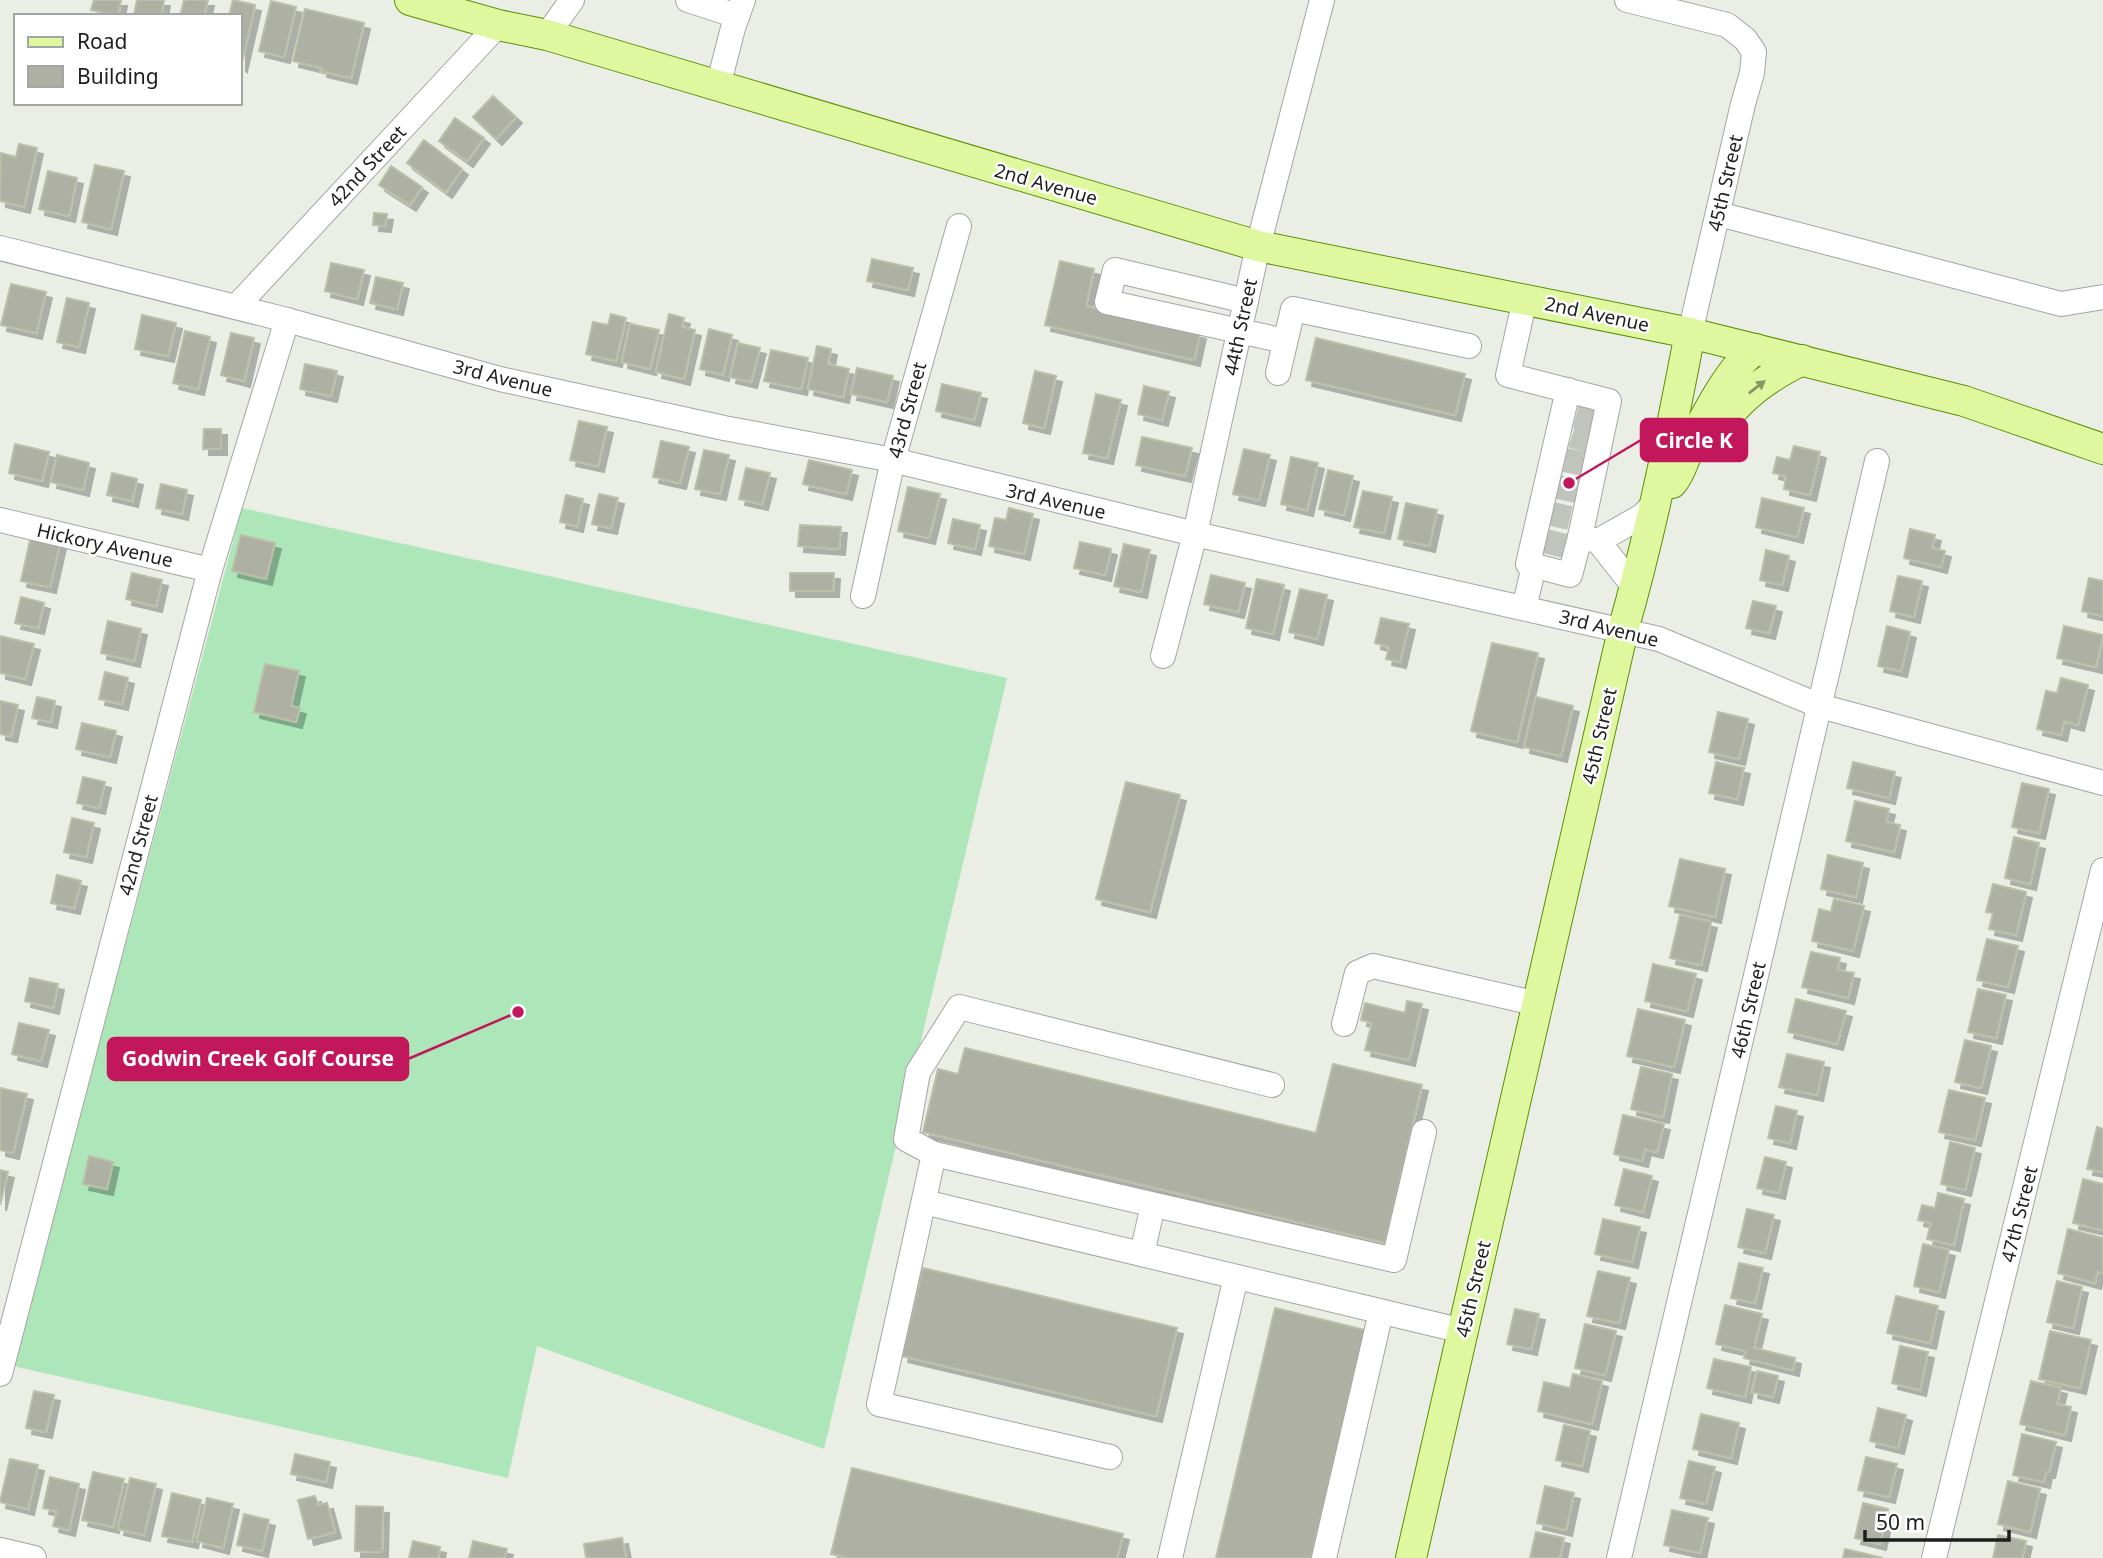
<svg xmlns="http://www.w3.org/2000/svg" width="2103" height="1558" font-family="'Noto Sans',sans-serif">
<defs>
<filter id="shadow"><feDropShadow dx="6" dy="6" stdDeviation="0" flood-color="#0004"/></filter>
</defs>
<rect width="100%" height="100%" fill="#eaeee4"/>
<polygon fill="#ace6b9" points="242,508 1007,678 824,1449 537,1346 508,1478 13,1366"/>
<g fill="#aeb0a4" stroke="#bcbfa7" stroke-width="2" filter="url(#shadow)">
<polygon points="94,0 121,0 118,16 91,10"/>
<polygon points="137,0 164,0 161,16 134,14"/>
<polygon points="184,0 208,0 204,16 180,16"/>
<polygon points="233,0 255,5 241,66 240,65 240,16 229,16"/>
<polygon points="271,1 296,7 284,57 259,51"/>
<polygon points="305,9 364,23 351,78 321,71 322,68 293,61"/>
<polygon points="493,96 516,117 496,139 473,117"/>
<polygon points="455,118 484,138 467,161 439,141"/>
<polygon points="424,140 462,169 446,192 407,163"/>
<polygon points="19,144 37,148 24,207 0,201 1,153 16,157"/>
<polygon points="95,165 124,171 111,229 82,222"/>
<polygon points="391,166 422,187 410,205 379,185"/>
<polygon points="48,171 77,178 69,216 39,209"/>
<polygon points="374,213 387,214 385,226 373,225"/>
<polygon points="872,259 913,268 908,290 867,281"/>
<polygon points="1060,261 1094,269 1086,306 1200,333 1194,360 1045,325"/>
<polygon points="331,263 364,270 357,299 325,291"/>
<polygon points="376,277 403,283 397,309 370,303"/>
<polygon points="11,284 46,292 36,333 1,325"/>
<polygon points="67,298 89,303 79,347 57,342"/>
<polygon points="611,314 626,318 616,361 586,354 593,322 608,325"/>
<polygon points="669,314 684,318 682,327 695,330 684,379 656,372"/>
<polygon points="142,315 176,323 168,356 135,349"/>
<polygon points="630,324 659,330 650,369 622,362"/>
<polygon points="709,329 732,335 723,375 700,369"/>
<polygon points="185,331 210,337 198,389 173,383"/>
<polygon points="231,333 254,338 244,381 221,375"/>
<polygon points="1316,338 1465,374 1455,415 1306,380"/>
<polygon points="738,343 760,348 751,382 730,377"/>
<polygon points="817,346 831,349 828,364 849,369 843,397 808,389"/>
<polygon points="771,350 808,358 801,389 764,381"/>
<polygon points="305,364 337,371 331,396 300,389"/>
<polygon points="857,368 893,376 887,402 851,394"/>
<polygon points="1035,371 1056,376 1044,428 1023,423"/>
<polygon points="942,384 981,393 974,420 936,411"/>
<polygon points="1144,386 1169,392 1162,420 1138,414"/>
<polygon points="1096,394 1121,400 1107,458 1083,453"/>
<polygon points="579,421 607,427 598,466 570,460"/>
<polygon points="204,429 221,429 221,449 203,449"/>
<polygon points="1142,437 1192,448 1185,476 1136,465"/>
<polygon points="661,441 689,447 680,483 653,477"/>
<polygon points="15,444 49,452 42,481 9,473"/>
<polygon points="1794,446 1820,452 1810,495 1784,489 1786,476 1773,473 1777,457 1790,460"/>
<polygon points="1244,449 1270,455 1259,500 1233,494"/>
<polygon points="704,450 729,455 720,494 695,489"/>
<polygon points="57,455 89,463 83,490 51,482"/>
<polygon points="1291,457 1318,463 1307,510 1281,504"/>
<polygon points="809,460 852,470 846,494 803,484"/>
<polygon points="746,468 770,473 762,504 739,499"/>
<polygon points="1328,470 1353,476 1344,515 1319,509"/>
<polygon points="112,473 137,479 132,501 107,495"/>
<polygon points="161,484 187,490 182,514 156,508"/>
<polygon points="908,487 940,494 929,538 898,531"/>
<polygon points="1363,491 1392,497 1384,533 1354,527"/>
<polygon points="599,494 618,498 611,528 592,524"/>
<polygon points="566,495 583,499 577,526 560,522"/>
<polygon points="1762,498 1804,508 1797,537 1756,527"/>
<polygon points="1406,503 1437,510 1429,546 1398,539"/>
<polygon points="1009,508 1033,514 1024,554 989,546 995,518 1006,520"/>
<polygon points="953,519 980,525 975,549 948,543"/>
<polygon points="800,525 841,527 839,549 798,546"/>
<polygon points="1910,529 1935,535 1932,548 1945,551 1941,567 1904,558"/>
<polygon points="241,535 275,543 266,579 232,571"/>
<polygon points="31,536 60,543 50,587 21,581"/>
<polygon points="1080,542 1111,549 1105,575 1074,568"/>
<polygon points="1124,544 1150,550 1141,592 1114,586"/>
<polygon points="1766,550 1789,556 1782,585 1760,580"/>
<polygon points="132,573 162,580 156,606 126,599"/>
<polygon points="790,573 834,573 833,591 790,591"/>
<polygon points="1211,575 1245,583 1238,612 1204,604"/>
<polygon points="1898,576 1922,581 1914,617 1890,611"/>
<polygon points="2089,578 2103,581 2103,616 2082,611"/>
<polygon points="1257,579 1284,585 1273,634 1246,628"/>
<polygon points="1300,589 1327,595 1317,639 1289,632"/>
<polygon points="21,597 44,603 38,628 15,623"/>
<polygon points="1753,601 1776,606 1769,633 1746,628"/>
<polygon points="1381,618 1409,624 1400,662 1386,659 1389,647 1375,643"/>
<polygon points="108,621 141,629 134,661 101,653"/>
<polygon points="1887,626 1910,632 1901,671 1878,666"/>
<polygon points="2064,626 2103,635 2096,667 2057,658"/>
<polygon points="0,636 34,644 25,679 0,673"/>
<polygon points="1492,643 1538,653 1517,742 1471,731"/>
<polygon points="265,664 299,671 291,706 300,708 296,722 254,712"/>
<polygon points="105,672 128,678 122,704 99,699"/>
<polygon points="2061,678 2088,685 2078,725 2064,721 2061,735 2037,729 2046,691 2057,693"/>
<polygon points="37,697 55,701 51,722 32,718"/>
<polygon points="1536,697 1573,706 1561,756 1524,747"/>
<polygon points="0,701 18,705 11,736 0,734"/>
<polygon points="1718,712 1748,719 1739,759 1709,752"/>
<polygon points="82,723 116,731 110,757 76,749"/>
<polygon points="1716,762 1744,768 1737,799 1709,793"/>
<polygon points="1853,762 1895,772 1889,798 1847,788"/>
<polygon points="83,777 105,782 99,808 77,803"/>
<polygon points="1126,782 1180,795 1150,912 1096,899"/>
<polygon points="2022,783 2049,789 2039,833 2012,827"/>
<polygon points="1855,801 1889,809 1886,822 1900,825 1894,852 1846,841"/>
<polygon points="72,818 94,823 86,857 64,852"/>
<polygon points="2014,837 2039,843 2030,884 2005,878"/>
<polygon points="1828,855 1863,863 1856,897 1821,889"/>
<polygon points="1680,859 1725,869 1715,917 1669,906"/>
<polygon points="57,875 81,881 74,908 51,903"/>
<polygon points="1993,884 2026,892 2016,935 1989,929 1993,913 1986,912"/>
<polygon points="1834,899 1864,906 1853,951 1812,941 1819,909 1831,912"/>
<polygon points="1680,915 1711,922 1701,965 1670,958"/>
<polygon points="1987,939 2018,946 2008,987 1977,980"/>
<polygon points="1811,952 1840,958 1837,970 1854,973 1848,998 1802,987"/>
<polygon points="1653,964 1696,974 1687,1011 1645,1001"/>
<polygon points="30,978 58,984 53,1008 25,1001"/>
<polygon points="1978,989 2006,995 1996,1038 1968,1032"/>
<polygon points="1796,999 1846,1011 1837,1044 1788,1032"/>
<polygon points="1407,1001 1422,1004 1409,1060 1365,1050 1372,1023 1361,1020 1365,1003 1405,1013"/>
<polygon points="1638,1009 1685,1020 1674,1067 1627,1056"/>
<polygon points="19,1023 49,1030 41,1061 12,1054"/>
<polygon points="1965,1040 1991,1046 1981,1088 1955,1082"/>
<polygon points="965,1048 1316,1133 1333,1064 1422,1085 1385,1243 923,1132 938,1069 958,1074"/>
<polygon points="1787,1054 1824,1062 1817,1095 1779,1087"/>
<polygon points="1641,1067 1672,1074 1663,1117 1631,1109"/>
<polygon points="0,1088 27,1094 13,1153 0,1150"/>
<polygon points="1949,1090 1985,1098 1975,1140 1939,1132"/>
<polygon points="1776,1106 1797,1111 1790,1143 1768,1138"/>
<polygon points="1623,1115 1664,1124 1657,1152 1645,1149 1642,1161 1614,1154"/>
<polygon points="2097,1127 2103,1129 2103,1172 2087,1169"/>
<polygon points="1950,1142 1975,1148 1965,1190 1941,1184"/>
<polygon points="89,1156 113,1162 107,1189 83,1184"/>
<polygon points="1765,1157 1786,1162 1779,1193 1757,1188"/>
<polygon points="1624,1169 1652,1176 1643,1212 1615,1205"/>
<polygon points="0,1170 8,1172 0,1205"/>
<polygon points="2083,1179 2103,1184 2103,1230 2073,1223"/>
<polygon points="1938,1193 1964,1199 1954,1245 1927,1239 1931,1223 1918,1220 1922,1205 1935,1208"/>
<polygon points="1747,1209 1774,1215 1765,1253 1738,1247"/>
<polygon points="1603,1219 1640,1227 1632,1262 1595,1254"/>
<polygon points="2068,1229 2103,1238 2103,1273 2097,1272 2095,1283 2058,1273"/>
<polygon points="1923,1244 1949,1250 1939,1292 1914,1286"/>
<polygon points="1739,1263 1763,1268 1755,1303 1731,1298"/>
<polygon points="923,1268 1177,1328 1156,1416 902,1356"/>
<polygon points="1598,1271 1630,1278 1619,1323 1587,1316"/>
<polygon points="2057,1281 2082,1287 2073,1328 2047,1322"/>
<polygon points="1896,1296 1938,1306 1930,1343 1887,1333"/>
<polygon points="1725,1305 1762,1314 1754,1348 1795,1358 1793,1370 1744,1358 1746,1351 1716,1344"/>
<polygon points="1275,1308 1365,1330 1311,1558 1216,1558"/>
<polygon points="1515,1309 1539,1314 1531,1349 1507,1344"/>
<polygon points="1585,1324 1616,1331 1605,1375 1575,1368"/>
<polygon points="2050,1331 2091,1340 2080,1388 2039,1379"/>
<polygon points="1900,1346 1928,1352 1920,1390 1892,1383"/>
<polygon points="1714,1359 1751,1367 1745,1397 1707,1388"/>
<polygon points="1757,1371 1778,1376 1773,1397 1752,1392"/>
<polygon points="1573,1374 1602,1381 1592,1424 1538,1411 1544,1382 1570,1388"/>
<polygon points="2031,1381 2061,1388 2057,1404 2071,1407 2065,1435 2020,1424"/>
<polygon points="34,1391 54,1395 46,1432 26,1428"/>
<polygon points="1878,1408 1906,1415 1898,1448 1870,1441"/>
<polygon points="1701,1414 1739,1423 1731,1458 1693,1449"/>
<polygon points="1564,1425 1590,1431 1582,1466 1556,1460"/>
<polygon points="2022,1434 2056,1442 2049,1472 2046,1472 2044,1482 2013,1475"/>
<polygon points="295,1454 330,1462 326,1482 291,1474"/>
<polygon points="1866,1457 1897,1464 1889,1497 1858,1490"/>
<polygon points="10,1459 38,1465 28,1509 0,1502"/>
<polygon points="1689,1461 1715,1467 1706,1504 1680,1498"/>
<polygon points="852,1468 1123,1534 1117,1558 849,1558 831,1554"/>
<polygon points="93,1472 124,1479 113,1527 82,1520"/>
<polygon points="50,1477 79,1484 69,1530 53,1526 57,1511 43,1508"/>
<polygon points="130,1478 156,1484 144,1535 118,1529"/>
<polygon points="2008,1481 2040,1489 2030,1532 1998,1524"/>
<polygon points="1545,1486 1574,1493 1566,1530 1537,1523"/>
<polygon points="172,1493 201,1500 192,1542 162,1536"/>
<polygon points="315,1496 318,1505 327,1503 335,1532 308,1539 298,1500"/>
<polygon points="207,1498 233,1504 223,1548 197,1541"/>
<polygon points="1863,1503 1888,1509 1880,1544 1855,1538"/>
<polygon points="356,1506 383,1507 382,1552 355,1551"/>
<polygon points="1672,1510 1708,1518 1700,1553 1664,1545"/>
<polygon points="244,1514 269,1520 262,1551 237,1545"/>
<polygon points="1536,1532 1564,1538 1560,1558 1530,1558"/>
<polygon points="1998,1535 2026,1541 2022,1558 1993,1558"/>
<polygon points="622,1538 626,1558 586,1558 584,1544"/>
<polygon points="413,1541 440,1547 438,1558 409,1558"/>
<polygon points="473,1541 507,1549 504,1558 469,1558"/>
<polygon points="1845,1549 1883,1558 1843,1558"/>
</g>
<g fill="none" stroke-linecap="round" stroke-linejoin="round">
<g stroke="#c1c4bc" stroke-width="24" stroke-dasharray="24 12" stroke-linecap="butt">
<polyline points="1576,416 1595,421"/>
<polyline points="1572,436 1589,441"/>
<polyline points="1565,460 1584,464"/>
<polyline points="1558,487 1577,491"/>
<polyline points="1552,514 1570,518"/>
<polyline points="1545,541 1565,546"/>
</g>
<g stroke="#a5a5a5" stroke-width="26">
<g id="minor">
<polyline points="688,0 737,16"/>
<polyline points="1627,0 1727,25 1745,39 1754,52 1752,73 1743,104 1690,333"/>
<polyline points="547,35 572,0"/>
<polyline points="718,86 733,28 743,0"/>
<polyline points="1719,214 2061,304 2103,297"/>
<polyline points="0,248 287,320 500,379 724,428 893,460 1195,534 1659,639 1820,706 2103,783"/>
<polyline points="1525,299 1508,375 1609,401 1580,537 1570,575 1528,564 1568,390"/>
<polyline points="1246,301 1115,270 1107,302 1285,341"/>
<polyline points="236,307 498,25"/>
<polyline points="1278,373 1293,309 1469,346"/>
<polyline points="0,520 210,570"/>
<polyline points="1580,537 1598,541 1635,588"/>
<polyline points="1598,541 1642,516 1656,502"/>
<polyline points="863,596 893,460 959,226"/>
<polyline points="1524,608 1534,566"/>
<polyline points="1163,656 1195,534 1258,246 1322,0"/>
<polyline points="1344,1024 1357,973 1373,966 1538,1004"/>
<polyline points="934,1154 906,1139 918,1072 959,1007 1272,1085"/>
<polyline points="924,1202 1463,1331"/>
<polyline points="1142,1254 1153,1205"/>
<polyline points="0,1374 210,570 287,320"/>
<polyline points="1110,1457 879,1404 934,1154 1394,1260 1424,1132"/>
<polyline points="0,1550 34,1558"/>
<polyline points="1170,1558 1236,1277"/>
<polyline points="1324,1558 1381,1312"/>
<polyline points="1619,1558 1877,461"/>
<polyline points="1934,1558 2103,870"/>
</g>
</g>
<g stroke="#5c9107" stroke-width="32">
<g id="major">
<polyline points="410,0 498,25 547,35 1258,246 1690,333 1964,401 2103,449"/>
<path d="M1713,434C1739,398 1764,379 1802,360"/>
<path d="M1672,483C1682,471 1684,457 1691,444C1705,417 1732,364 1756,349"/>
<path d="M1411,1558L1623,630C1651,532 1671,433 1690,333"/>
</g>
</g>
<use href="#minor" stroke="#fff" stroke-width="24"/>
<use href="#major" stroke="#dff8a0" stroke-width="30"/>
</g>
<defs><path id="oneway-solid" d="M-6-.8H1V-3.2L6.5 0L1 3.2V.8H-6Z" transform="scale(1.75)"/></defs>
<use fill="#889666" href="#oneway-solid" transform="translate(1757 387) rotate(-38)"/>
<g text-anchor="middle" stroke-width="5" stroke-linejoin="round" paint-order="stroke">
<g font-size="19" fill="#1e1e1e" stroke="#fff">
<text transform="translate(367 166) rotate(-47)" y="7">42nd Street</text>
<text transform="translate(1725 183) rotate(-77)" y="7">45th Street</text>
<text transform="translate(1046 184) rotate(16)" y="7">2nd Avenue</text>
<text transform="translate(1597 314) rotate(12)" y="7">2nd Avenue</text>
<text transform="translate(1240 327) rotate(-78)" y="7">44th Street</text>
<text transform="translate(503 378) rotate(14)" y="7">3rd Avenue</text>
<text transform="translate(907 410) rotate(-75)" y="7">43rd Street</text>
<text transform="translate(1056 501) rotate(13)" y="7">3rd Avenue</text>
<text transform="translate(105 545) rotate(13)" y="7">Hickory Avenue</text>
<text transform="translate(1609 628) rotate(14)" y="7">3rd Avenue</text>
<text transform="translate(1599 736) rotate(-77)" y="7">45th Street</text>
<text transform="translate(138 845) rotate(-75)" y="7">42nd Street</text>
<text transform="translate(1748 1010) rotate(-77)" y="7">46th Street</text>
<text transform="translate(2019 1214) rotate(-76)" y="7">47th Street</text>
<text transform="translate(1473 1289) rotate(-77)" y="7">45th Street</text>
</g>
</g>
<path fill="none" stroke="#c2185b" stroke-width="2.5" d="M1569 483L1641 440M518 1012L408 1059"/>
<g fill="#c2185b" stroke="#fff" stroke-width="2.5">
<circle cx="1569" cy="483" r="7"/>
<circle cx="518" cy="1012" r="7"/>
</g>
<g fill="#c2185b" stroke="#c2185b" stroke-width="2.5">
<rect x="1641" y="419" width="106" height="42" rx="7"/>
<rect x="108" y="1038" width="300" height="42" rx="7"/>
</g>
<g font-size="21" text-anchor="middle" font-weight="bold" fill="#fff">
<text x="1694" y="448">Circle K</text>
<text x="258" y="1066">Godwin Creek Golf Course</text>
</g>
<rect x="14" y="14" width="228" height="91" fill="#ffffff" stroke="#a5a5a5" stroke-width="2"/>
<rect x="28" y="37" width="35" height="10" fill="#dff8a0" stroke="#a5a5a5" stroke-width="2"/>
<text x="77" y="49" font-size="21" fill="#1e1e1e">Road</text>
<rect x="28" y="66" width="35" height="21" fill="#aeb0a4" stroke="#a5a5a5" stroke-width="2"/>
<text x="77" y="84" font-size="21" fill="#1e1e1e">Building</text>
<path d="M1865 1530v10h144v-10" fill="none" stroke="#1e1e1e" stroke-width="3.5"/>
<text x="1876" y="1530" font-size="21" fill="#1e1e1e" stroke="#ffffff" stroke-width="5" paint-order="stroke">50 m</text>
</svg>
